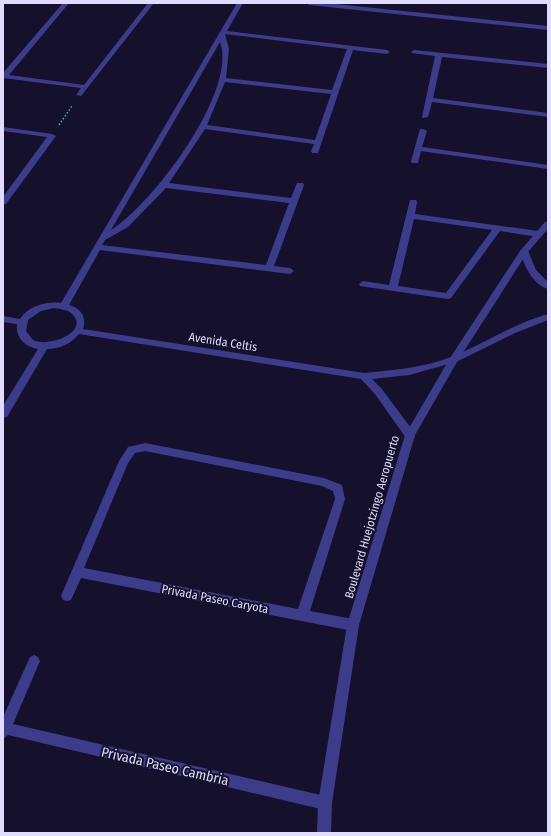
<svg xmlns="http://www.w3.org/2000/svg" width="551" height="836" font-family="'Fira Sans Condensed',sans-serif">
<rect width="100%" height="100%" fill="#15112c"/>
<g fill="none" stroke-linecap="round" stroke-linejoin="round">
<polyline stroke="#30bfb2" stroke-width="1.5" stroke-dasharray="1.5 2" stroke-linecap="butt" points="59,125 72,106"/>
<g fill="#3d3c8b" fill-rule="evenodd">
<polygon points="63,3 69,3 9,75 84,85 148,3 154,3 81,96 76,95 81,88 3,78 3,73"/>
<path d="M237,3H243L227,31L387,50L390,52L387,54L353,50L318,153H312L311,151L314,144L205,129L169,183L291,198L297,183H303L304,185L274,266L290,268L294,271L290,274L100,250L69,305C81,308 87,317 83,329L364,373C393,370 423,368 451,357C484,344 513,324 548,314V320L515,333L456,362L409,375L372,379L381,388L414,432L415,435L414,438H406L375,394L361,379L79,334C71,344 59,349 47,349L7,417L3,418V406L38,349C25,347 15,337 17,324L3,322V316L20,319C28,306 47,301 61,303ZM225,34L347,49L332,90L226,78L229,49ZM220,42C238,91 152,205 111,230ZM225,82L331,94L315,140L207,125ZM166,188L289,203L266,265L102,245L105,240L128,227ZM54,308C61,309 70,310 74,316C87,332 50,348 33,340L26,331L28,320L41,311Z"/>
<polygon points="306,3 326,3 548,26 548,30 309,5"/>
<polygon points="414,50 548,64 548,68 442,57 433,98 548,113 548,117 432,102 428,117 423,118 422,117 435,56 412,53 411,52"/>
<polygon points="3,127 52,134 56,136 6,204 3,204 3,197 47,137 3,131"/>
<polygon points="420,129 423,129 427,131 422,147 548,165 548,169 421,151 418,163 412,163 411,161"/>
<path d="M410,200H416L417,202L415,214L538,231L542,234L538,237L500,231L451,298L448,299L360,286L359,284L363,281L389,285ZM414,219L492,230L446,293L398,286Z"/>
<path d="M524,248L528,251L536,270L548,282V289C532,284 524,265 520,251Z"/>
<path d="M145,443L324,478L342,485L345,499L310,611L353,619L357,621L359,625L357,629L353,631L81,578L71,600L67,601L63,600L61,596L119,461L128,447ZM145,451L322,486L333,491L335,499L298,609L84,568L128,463L135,453Z"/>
<polygon points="34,655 38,657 40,661 13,724 325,796 330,798 332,803 330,808 325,810 8,735 3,739 3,717 30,657"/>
</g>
<polygon fill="#3d3c8b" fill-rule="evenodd" points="545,222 548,222 548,229 527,253 457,362 415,435 359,625 332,803 331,833 317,833 318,803 347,625 405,435 450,358 520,251"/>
</g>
<g text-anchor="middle" stroke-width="4" stroke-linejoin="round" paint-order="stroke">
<g font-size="12" fill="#dfdcff" stroke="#15112c">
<text transform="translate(223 342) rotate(9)" y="4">Avenida Celtis</text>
<text transform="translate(372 517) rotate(-74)" y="4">Boulevard Huejotzingo Aeropuerto</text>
<text transform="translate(215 599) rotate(11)" y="4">Privada Paseo Caryota</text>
</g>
<g font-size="14" fill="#dfdcff" stroke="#15112c">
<text transform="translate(165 766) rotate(13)" y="5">Privada Paseo Cambria</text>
</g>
</g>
<rect width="551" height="836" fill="none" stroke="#dfdcff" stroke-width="8"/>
</svg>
